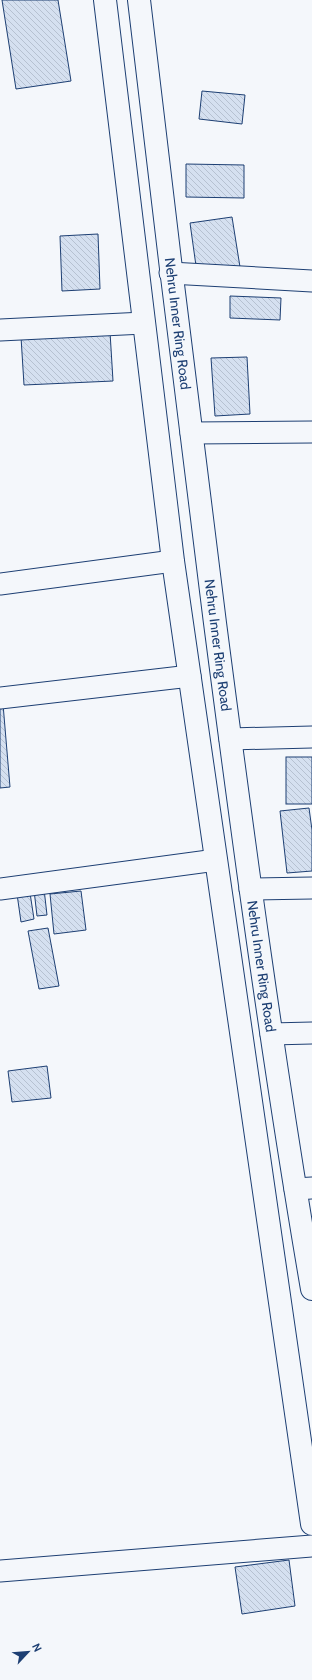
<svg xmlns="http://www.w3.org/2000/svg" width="312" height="1680" font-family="Cabin,sans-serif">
<defs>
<pattern id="building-back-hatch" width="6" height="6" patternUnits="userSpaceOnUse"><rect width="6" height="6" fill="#d5e0f0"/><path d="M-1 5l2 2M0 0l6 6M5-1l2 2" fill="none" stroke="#b6c1d1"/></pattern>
</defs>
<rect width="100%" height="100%" fill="#f4f7fb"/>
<g fill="url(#building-back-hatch)" stroke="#1d3f73">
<polygon points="2,0 58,0 71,81 16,89"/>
<polygon points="202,91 245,95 242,124 199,119"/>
<polygon points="186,164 244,165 244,198 186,197"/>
<polygon points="232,217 240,267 197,273 190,223"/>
<polygon points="98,234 100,289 62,291 60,236"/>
<polygon points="230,296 281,298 280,320 230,318"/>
<polygon points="110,332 113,381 24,385 21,337"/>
<polygon points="247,357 250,414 215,416 211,358"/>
<polygon points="0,704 3,704 10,787 0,788"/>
<rect x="286" y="757" width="26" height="47"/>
<polygon points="309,808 312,830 312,871 287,873 280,811"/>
<polygon points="44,889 47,915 37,916 34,890"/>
<polygon points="81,891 86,930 54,934 50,894"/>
<polygon points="30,893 34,919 21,922 17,894"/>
<polygon points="48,928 59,986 39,989 28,931"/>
<polygon points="47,1066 51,1098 12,1102 8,1071"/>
<polygon points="289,1560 295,1606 242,1614 235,1567"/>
</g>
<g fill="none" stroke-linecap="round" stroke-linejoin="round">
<g stroke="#1d3f73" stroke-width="23">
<g id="street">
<polyline points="170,273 312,281"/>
<polyline points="0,330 144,323"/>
<polyline points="191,433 312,432"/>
<polyline points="0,584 173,561"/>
<polyline points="0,698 190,676"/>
<polyline points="230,739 312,737"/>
<polyline points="0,889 216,860"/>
<polyline points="250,889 312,888"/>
<polyline points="271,1034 312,1033"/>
<polyline points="295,1189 312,1188"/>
<polyline points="0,1571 312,1546"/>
</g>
</g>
<g stroke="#1d3f73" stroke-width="24">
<g id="primary">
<polyline points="105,0 173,561 312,1524"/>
<path id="s1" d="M139,0C163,208 189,415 215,623C244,846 274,1068 312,1289"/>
</g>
</g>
<use href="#street" stroke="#f4f7fb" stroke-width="21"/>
<use href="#primary" stroke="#f4f7fb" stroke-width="22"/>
</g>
<g text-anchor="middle" stroke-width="3" stroke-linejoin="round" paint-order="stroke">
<g font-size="14" fill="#1d3f73" stroke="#f4f7fb">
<text dy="5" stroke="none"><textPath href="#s1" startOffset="326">Nehru Inner Ring Road</textPath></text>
<text dy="5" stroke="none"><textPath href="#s1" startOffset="650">Nehru Inner Ring Road</textPath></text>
<text dy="5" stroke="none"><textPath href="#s1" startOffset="974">Nehru Inner Ring Road</textPath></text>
</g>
</g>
<g transform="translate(28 1652) rotate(64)" stroke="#f4f7fb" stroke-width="3" paint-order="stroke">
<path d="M0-3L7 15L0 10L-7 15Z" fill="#1d3f73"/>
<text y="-6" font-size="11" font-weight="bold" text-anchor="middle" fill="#1d3f73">N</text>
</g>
</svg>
